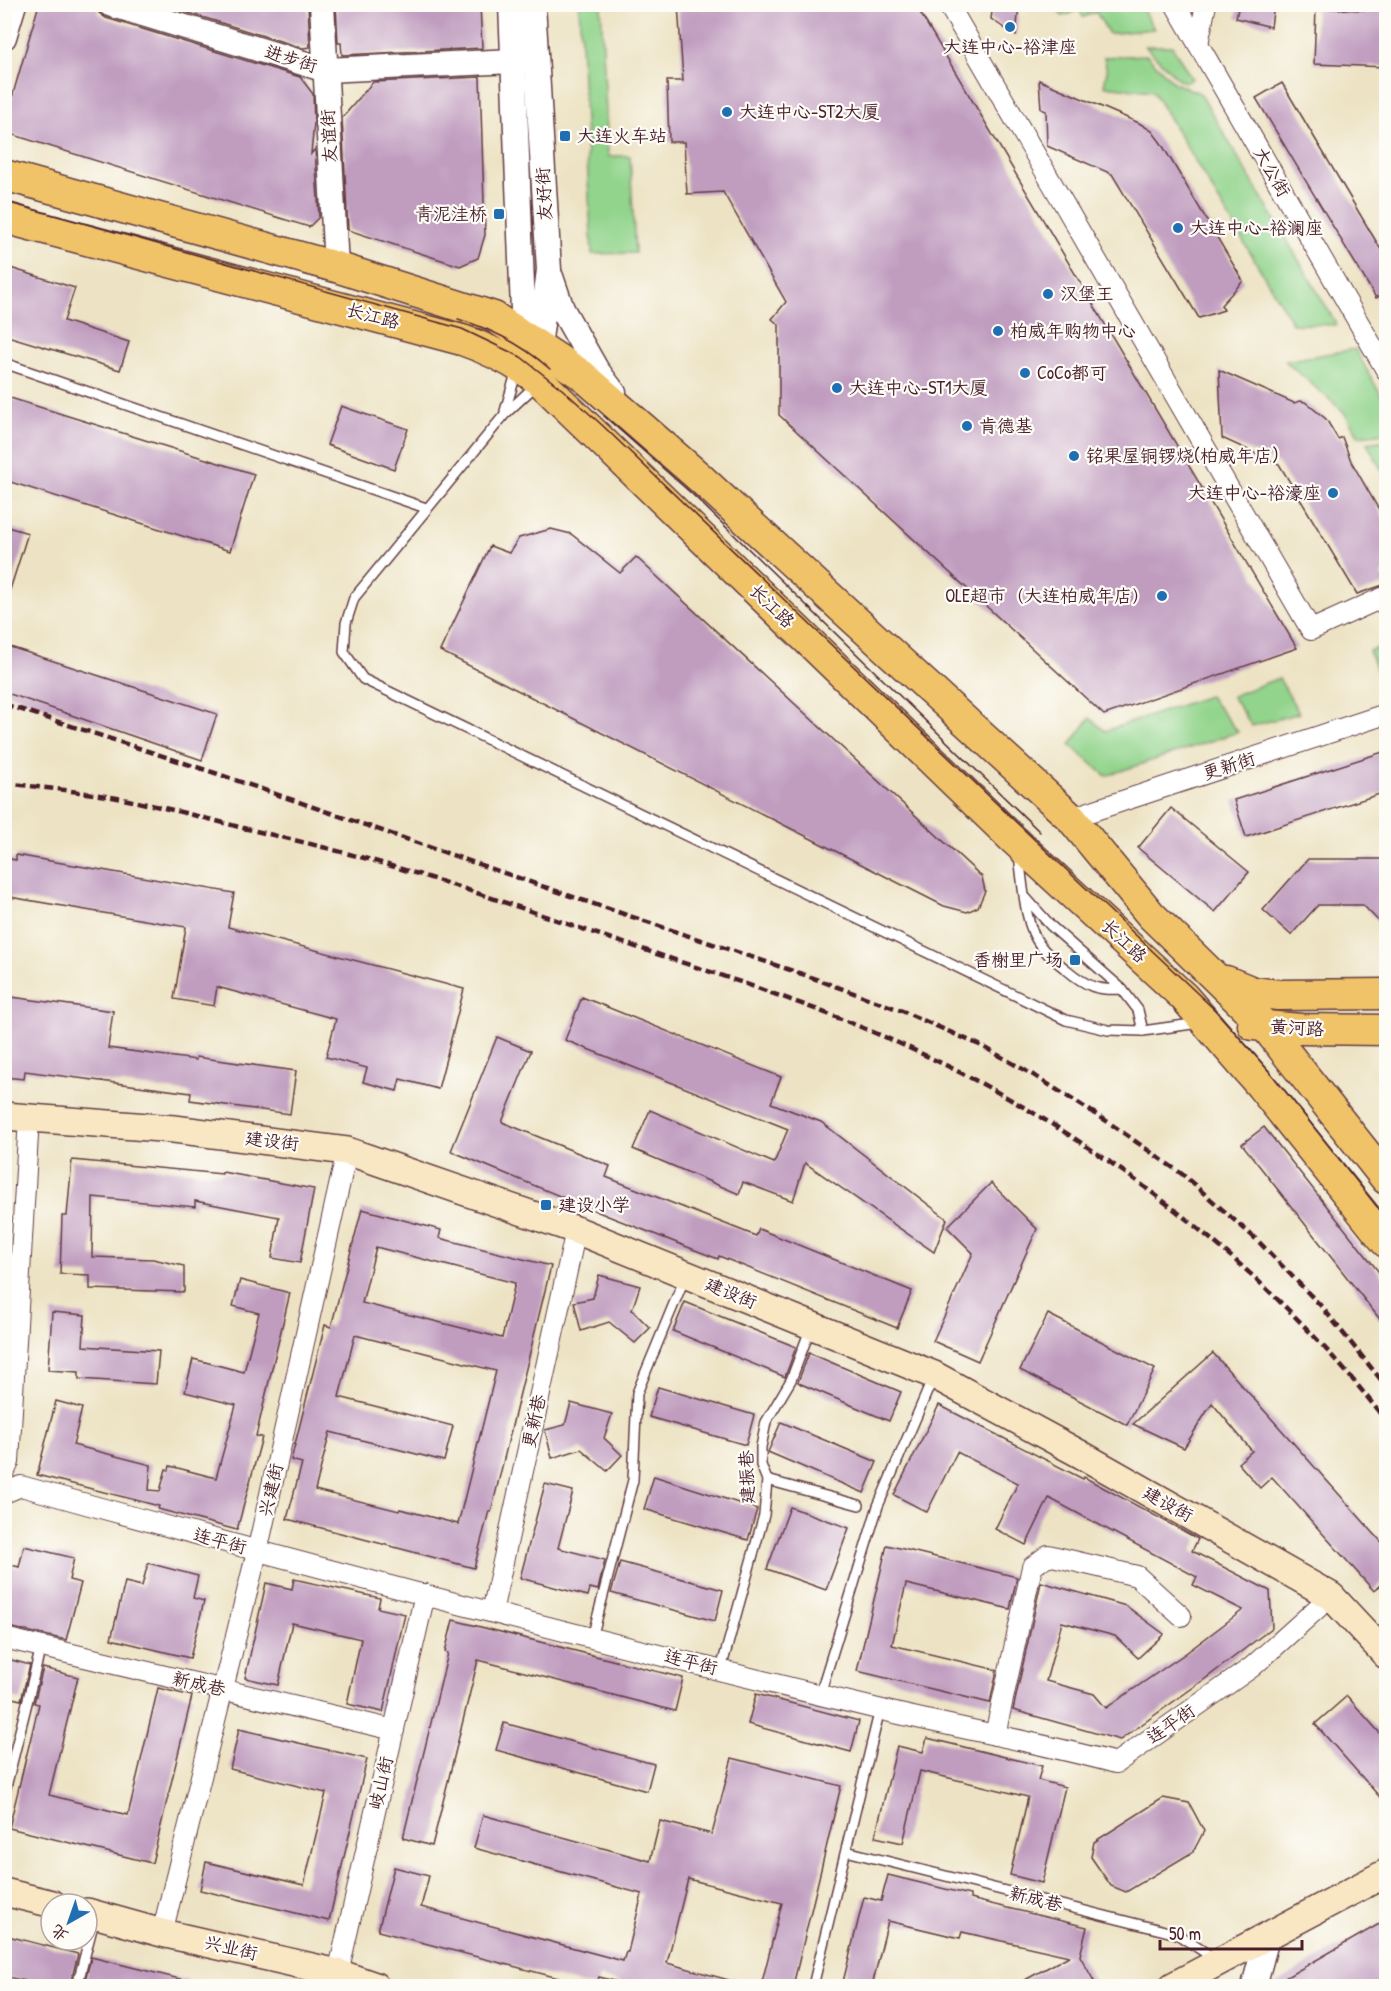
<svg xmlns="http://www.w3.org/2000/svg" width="1391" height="1991" font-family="'Patrick Hand','LXGW WenKai TC',sans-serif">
<rect width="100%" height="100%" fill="#fdfcf7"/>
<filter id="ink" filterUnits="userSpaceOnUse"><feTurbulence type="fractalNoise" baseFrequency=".0167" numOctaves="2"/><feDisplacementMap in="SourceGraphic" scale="12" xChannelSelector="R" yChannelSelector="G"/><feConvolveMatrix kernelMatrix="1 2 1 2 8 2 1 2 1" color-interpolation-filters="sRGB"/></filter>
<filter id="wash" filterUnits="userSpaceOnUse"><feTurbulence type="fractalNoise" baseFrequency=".008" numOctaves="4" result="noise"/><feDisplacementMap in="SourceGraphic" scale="24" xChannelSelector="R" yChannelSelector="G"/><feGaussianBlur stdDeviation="1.35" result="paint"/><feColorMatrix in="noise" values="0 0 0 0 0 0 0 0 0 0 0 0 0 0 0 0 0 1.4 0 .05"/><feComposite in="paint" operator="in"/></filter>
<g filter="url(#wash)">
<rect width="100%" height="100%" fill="#ede3c4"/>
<g fill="#92d48c" stroke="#6e7a5c" stroke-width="1.5">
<polygon points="579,5 601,5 608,156 630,156 635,253 592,254"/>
<polygon points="1053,5 1140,5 1154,29 1109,34 1096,12 1083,17 1079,10 1063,16"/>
<path d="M1145,46H1172L1192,79C1186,84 1182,82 1177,78Z"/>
<polygon points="1147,55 1174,83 1200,93 1337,325 1293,324 1153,91 1104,86 1107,71 1104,57"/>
<polygon points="1355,349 1386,404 1386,433 1359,436 1344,412 1285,361"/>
<polygon points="1386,440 1386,478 1367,443"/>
<polygon points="1386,646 1386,679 1380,681 1369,651"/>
<polygon points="1279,678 1299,713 1252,726 1232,696"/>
<polygon points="1209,696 1238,732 1106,776 1070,745 1090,718 1105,731"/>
</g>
<g id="blocks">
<g fill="#c09cbf" fill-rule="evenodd">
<polygon points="39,4 96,4 99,13 106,18 300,77 313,94 314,123 311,154 315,149 319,217 309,227 4,132 4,125"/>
<polygon points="160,4 308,4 310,47 303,48"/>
<polygon points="336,4 480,4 482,48 342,55 341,43 338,43"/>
<polygon points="678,4 915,4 1297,648 1104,715 779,415 779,325 772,319 786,302 723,192 687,194 684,142 669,142 667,81 683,81"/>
<polygon points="993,4 1019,4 1016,36 991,19"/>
<polygon points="1239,4 1274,4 1271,27 1236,18"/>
<polygon points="1316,8 1386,11 1386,67 1314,64"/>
<polygon points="480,77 485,235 478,258 460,266 348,230 342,118 373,82"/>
<polygon points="1039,80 1139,123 1152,131 1161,143 1243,281 1221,305 1224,310 1199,318 1112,174 1047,146 1046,111 1041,109"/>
<polygon points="1282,83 1386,258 1386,292 1376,298 1256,98"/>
<polygon points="4,266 75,288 64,321 129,342 120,370 4,335"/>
<polygon points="1219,370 1294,403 1300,401 1305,402 1326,419 1338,439 1342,437 1351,461 1386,522 1386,570 1382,575 1386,584 1357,594 1279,464 1222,438"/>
<polygon points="4,396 254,474 230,551 4,480"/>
<polygon points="341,406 408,429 394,469 327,445"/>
<polygon points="4,526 28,533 8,596 4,595"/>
<polygon points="551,529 571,534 620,573 636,557 982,877 985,891 978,907 967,912 944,906 440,651 490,546 509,553 519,538"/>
<polygon points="4,645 217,714 202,760 4,692"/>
<polygon points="1386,751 1386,792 1246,837 1234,800"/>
<polygon points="1171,808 1249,872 1215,912 1138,848"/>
<polygon points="16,855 234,893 228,927 464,989 438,1089 400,1079 397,1091 363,1082 367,1068 326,1057 336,1019 217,987 214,1006 174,999 186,927 4,896 4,858 16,860"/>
<polygon points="1308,859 1382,859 1386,863 1386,929 1363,905 1318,905 1291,935 1263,910"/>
<polygon points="4,996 113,1011 108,1048 196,1060 196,1057 296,1071 290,1114 190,1100 191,1093 25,1071 24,1079 4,1077"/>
<polygon points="582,997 781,1077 771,1103 821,1122 947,1219 934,1252 805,1163 793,1201 743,1182 739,1194 633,1149 650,1110 774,1163 788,1129 565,1040"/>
<polygon points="497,1037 531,1051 502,1122 610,1166 606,1177 756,1236 759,1229 912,1291 897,1328 719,1256 718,1259 608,1216 451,1151"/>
<polygon points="1264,1127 1386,1281 1386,1327 1242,1144"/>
<polygon points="72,1160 222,1174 222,1172 314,1189 300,1263 272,1258 279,1217 195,1201 195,1207 93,1197 92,1257 153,1259 184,1266 184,1292 90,1289 90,1275 60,1274 62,1216 67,1216"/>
<polygon points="991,1183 1037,1229 978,1361 933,1341 973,1253 947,1227"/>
<path d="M362,1209L441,1230L439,1238L551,1266L491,1512L489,1511L474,1568L287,1519L302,1463L291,1460L325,1325L331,1327ZM376,1247L515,1283L502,1338L362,1303ZM355,1335L496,1371L458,1524L400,1509L399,1511L315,1490L330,1432L444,1461L453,1426L339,1397Z"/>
<polygon points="599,1275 640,1286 632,1310 650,1328 635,1343 609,1322 581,1331 574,1302 593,1298"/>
<polygon points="240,1280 290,1293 256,1436 262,1437 237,1530 158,1509 159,1506 37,1475 56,1401 82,1408 73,1445 151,1465 149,1490 160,1491 166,1469 169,1470 170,1466 216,1478 236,1405 185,1392 193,1359 244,1372 259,1313 233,1306"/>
<polygon points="685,1302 796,1347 785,1377 673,1331"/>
<polygon points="52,1312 85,1315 83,1346 159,1351 156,1384 79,1379 79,1372 48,1370"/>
<polygon points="1048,1314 1155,1369 1127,1425 1020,1370"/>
<polygon points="809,1353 901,1392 889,1421 801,1384 798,1382"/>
<polygon points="1213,1353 1386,1547 1386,1579 1374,1591 1272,1477 1260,1488 1238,1463 1252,1451 1212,1403 1184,1448 1133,1424"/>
<polygon points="658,1387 754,1415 746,1445 649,1417"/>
<polygon points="571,1403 612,1414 604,1438 622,1455 607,1471 581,1449 552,1458 545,1430 565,1425"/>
<polygon points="939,1405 1083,1479 1084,1477 1198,1539 1192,1551 1270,1591 1272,1628 1205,1679 1120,1740 1013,1710 1041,1582 1126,1606 1164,1634 1138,1658 1115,1636 1062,1622 1046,1681 1094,1694 1106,1708 1186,1653 1243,1610 1193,1585 1197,1577 1049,1498 1026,1545 995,1529 1018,1483 957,1452 927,1512 894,1495"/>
<polygon points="781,1422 877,1462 864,1493 768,1452"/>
<polygon points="654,1476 757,1509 748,1540 644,1509"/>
<polygon points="545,1484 573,1491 558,1548 605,1560 598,1590 590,1588 588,1596 520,1578"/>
<polygon points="790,1507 849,1528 826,1590 767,1569"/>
<polygon points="887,1545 1017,1577 1010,1609 906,1584 892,1645 997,1670 990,1703 857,1671"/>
<polygon points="24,1546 74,1558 69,1580 81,1583 66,1640 4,1626 4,1563 19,1567"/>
<polygon points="620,1562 723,1590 715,1621 611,1593"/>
<polygon points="148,1563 198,1576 193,1598 204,1601 190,1658 111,1639 125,1582 142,1586"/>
<polygon points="294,1579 380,1598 378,1608 405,1614 383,1712 347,1704 361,1639 292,1623 278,1685 245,1678 266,1583 292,1589"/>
<polygon points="453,1620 683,1678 675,1711 478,1660 432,1846 403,1838 448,1653 445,1652"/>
<polygon points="4,1658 30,1665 21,1700 4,1696"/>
<polygon points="43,1668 78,1677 49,1795 128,1815 158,1688 192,1696 152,1863 9,1828 39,1704 34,1703"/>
<polygon points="756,1694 859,1721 851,1752 748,1724"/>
<polygon points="1347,1696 1386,1740 1386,1804 1315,1724"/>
<polygon points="504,1723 654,1764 647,1791 496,1750"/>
<polygon points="239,1729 367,1759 329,1921 200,1890 206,1862 304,1885 326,1793 230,1769"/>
<polygon points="927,1738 1042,1766 1038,1780 1065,1787 1042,1883 1010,1875 1028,1797 920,1771 903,1843 875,1837 897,1746 923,1752"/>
<polygon points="732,1758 841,1786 793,1986 761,1986 782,1903 688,1879 667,1963 736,1982 735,1986 633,1986 599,1977 596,1986 589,1986 378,1931 394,1867 429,1876 421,1907 623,1961 626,1952 628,1952 642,1894 474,1848 483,1815 650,1861 660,1821 712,1834"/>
<polygon points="1163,1798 1189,1803 1204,1831 1193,1852 1126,1892 1111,1886 1091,1857 1094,1842"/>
<polygon points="888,1875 970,1895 970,1899 1087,1927 1080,1956 1094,1981 1085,1986 1014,1986 1069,1956 962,1932 960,1938 888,1921 872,1986 842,1986 864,1897 881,1901"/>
<polygon points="1386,1920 1386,1980 1376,1986 1271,1986"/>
<polygon points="4,1935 78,1954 70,1986 44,1986 4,1976"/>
<polygon points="91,1957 188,1981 187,1986 84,1986"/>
</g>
</g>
</g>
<g filter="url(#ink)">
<use href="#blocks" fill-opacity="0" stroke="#623c42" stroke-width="1.5"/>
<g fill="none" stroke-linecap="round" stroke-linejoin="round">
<g stroke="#623c42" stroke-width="12">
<g id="service">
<polyline points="4,363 426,508"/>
<polyline points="536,385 505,414 354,598 346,623 344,652 363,679 1066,1020 1108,1030 1143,1031 1199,1023"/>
<polyline points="505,411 517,370"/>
<path d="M1019,856C1023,882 1024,925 1040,945C1047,955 1058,963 1067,970C1086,986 1097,991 1122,989"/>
<polyline points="1026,898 1051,926 1122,989 1138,1010 1143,1031"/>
<polyline points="767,1480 859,1505"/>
<polyline points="592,1638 633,1480 637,1393 685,1277"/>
<polyline points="721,1669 764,1515 767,1480 761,1465 761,1447 766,1422 791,1380 811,1327"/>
<polyline points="820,1694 878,1506 933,1378"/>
<polyline points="4,1795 41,1647"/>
<polyline points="846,1851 1177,1934 1215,1959"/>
<polyline points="77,1986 95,1917"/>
<polyline points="813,1986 880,1709"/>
</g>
</g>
<g stroke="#623c42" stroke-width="22">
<g id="minor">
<polyline points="948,4 1311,630 1386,596"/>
<polyline points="1175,4 1386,370"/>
<polyline points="1198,44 1206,4"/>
<polyline points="1071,818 1386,714"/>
<polyline points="4,1473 9,1462 29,1118"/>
<path d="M4,1493L21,1486C305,1565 591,1640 878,1709C957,1728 1037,1742 1116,1763L1252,1667L1331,1596"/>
<polyline points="492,1612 576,1230"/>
<polyline points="4,1638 394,1730"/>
<polyline points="995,1735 1032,1567 1048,1555 1137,1576 1181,1616"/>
<polyline points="162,1933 257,1552 347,1151"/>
<polyline points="338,1973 425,1594"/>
</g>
</g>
<g stroke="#623c42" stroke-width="27">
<g id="tertiary">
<polyline points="110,4 326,70 513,61"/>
<polyline points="322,4 336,267"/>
<polyline points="511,4 524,336 521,352"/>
<polyline points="533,4 549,270 537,362"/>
<polyline points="4,37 14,4"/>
<polyline points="551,277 562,309 596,369 614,393"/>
<polyline points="1254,1986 1267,1938"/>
</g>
</g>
<g stroke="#623c42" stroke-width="30">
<g id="secondary">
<polyline points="4,1116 174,1129 347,1151 576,1230 934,1375 1080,1454 1331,1596 1386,1655"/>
<polyline points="4,1892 53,1904"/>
<polyline points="87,1912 162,1933 338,1973 375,1986"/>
<polyline points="1173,1986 1386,1873"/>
</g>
</g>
<g stroke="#623c42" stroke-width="33">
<g id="primary">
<polyline points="4,175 336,267 494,317 582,375 699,477 1071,818 1151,915 1265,1026 1386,1179"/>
<path d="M4,218L462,340C491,350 516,363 540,381L1012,838L1184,997L1261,1086L1386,1242"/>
<polyline points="1226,981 1253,992 1278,995 1386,994"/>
<polyline points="1253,1025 1301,1029 1386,1030"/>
</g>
</g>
<use href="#service" stroke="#fff" stroke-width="9"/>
<use href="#minor" stroke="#fff" stroke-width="20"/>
<use href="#tertiary" stroke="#fff" stroke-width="24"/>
<use href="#secondary" stroke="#f9e7c3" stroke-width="27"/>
<use href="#primary" stroke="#f1c369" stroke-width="30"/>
<g stroke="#4a1f2b" stroke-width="1.5">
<polyline points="4,201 462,329 521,357 563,390 602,425 1018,824 1215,1010 1270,1072 1386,1218"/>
<path d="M458,319C492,329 524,346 550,369"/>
<polyline points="604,416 692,494 1040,832"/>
</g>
<g stroke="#4a1f2b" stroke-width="4.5" stroke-dasharray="9 4.5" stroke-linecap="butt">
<polyline points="4,704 215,773 585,901 802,974 900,1010 984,1047 1035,1076 1108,1122 1182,1174 1257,1240 1322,1307 1386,1386"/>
<path d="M4,783C46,788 88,792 128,800C167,808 205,818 243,828C286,838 329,848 371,860C437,879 501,901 565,923C683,964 804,999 918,1052C1092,1132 1270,1268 1386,1421"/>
</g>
</g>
</g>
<g fill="#1f6fb2" stroke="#fdfcf7" stroke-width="2">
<circle cx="1010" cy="27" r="6"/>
<circle cx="727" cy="112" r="6"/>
<rect x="559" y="130" width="12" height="12" rx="3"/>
<rect x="493" y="208" width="12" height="12" rx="3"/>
<circle cx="1178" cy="228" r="6"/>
<circle cx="1048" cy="294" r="6"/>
<circle cx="998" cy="331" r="6"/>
<circle cx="1025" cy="373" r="6"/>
<circle cx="837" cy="388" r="6"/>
<circle cx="967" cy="426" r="6"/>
<circle cx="1074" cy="456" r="6"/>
<circle cx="1333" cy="493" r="6"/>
<circle cx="1162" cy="596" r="6"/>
<rect x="1069" y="954" width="12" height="12" rx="3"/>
<rect x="540" y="1199" width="12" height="12" rx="3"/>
</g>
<g text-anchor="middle" stroke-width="4.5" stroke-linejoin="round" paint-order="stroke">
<g font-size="18" fill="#4a1f2b" stroke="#fdfcf7" text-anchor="start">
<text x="1010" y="53" text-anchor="middle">大连中心-裕津座</text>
<text x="739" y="118">大连中心-ST2大厦</text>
<text x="577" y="142">大连火车站</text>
<text x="487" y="220" text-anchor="end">青泥洼桥</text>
<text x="1190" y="234">大连中心-裕澜座</text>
<text x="1060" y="300">汉堡王</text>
<text x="1010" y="337">柏威年购物中心</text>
<text x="1037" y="379">CoCo都可</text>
<text x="849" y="394">大连中心-ST1大厦</text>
<text x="979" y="432">肯德基</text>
<text x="1086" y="462">铭果屋铜锣烧(柏威年店)</text>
<text x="1321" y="499" text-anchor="end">大连中心-裕濠座</text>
<text x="1150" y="602" text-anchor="end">OLE超市（大连柏威年店）</text>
<text x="1063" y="966" text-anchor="end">香榭里广场</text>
<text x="558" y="1211">建设小学</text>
</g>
<g font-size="18" fill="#4a1f2b" stroke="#fdfcf7">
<text transform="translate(291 59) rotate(17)" y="6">进步街</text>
<text transform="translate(329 136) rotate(-93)" y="6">友谊街</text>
<text transform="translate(1272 172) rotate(60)" y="6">大公街</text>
<text transform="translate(544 194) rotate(-93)" y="6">友好街</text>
<text transform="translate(373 316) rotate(15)" y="6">长江路</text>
<text transform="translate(772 606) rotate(44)" y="6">长江路</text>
<text transform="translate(1229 766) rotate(-18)" y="6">更新街</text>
<text transform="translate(1124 941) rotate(43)" y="6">长江路</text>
<text transform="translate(1297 1028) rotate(3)" y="6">黄河路</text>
<text transform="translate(272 1141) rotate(7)" y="6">建设街</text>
<text transform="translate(731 1293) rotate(22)" y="6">建设街</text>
<text transform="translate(534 1421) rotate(-78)" y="6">更新巷</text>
<text transform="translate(747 1477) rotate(-92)" y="6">建振巷</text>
<text transform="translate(271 1490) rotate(-77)" y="6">兴建街</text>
<text transform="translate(1168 1504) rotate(29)" y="6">建设街</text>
<text transform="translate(220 1541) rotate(15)" y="6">连平街</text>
<text transform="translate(691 1662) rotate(14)" y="6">连平街</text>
<text transform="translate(199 1684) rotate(13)" y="6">新成巷</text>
<text transform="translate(1171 1724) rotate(-35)" y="6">连平街</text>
<text transform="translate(381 1783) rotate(-77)" y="6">岐山街</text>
<text transform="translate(1036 1899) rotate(14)" y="6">新成巷</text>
<text transform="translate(231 1948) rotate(13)" y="6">兴业街</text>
</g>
</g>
<rect width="1391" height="1991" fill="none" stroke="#fdfcf7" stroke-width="24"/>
<g transform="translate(69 1922) rotate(220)"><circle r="28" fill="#fdfcf7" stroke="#b5a4a5" stroke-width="1.5"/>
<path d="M0-4.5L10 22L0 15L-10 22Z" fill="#1f6fb2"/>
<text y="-9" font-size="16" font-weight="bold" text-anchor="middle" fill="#4a1f2b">北</text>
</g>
<path d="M1160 1940v9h142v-9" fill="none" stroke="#4a1f2b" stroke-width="3"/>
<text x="1169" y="1940" font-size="18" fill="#4a1f2b" stroke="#fdfcf7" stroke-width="4.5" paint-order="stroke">50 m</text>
</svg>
